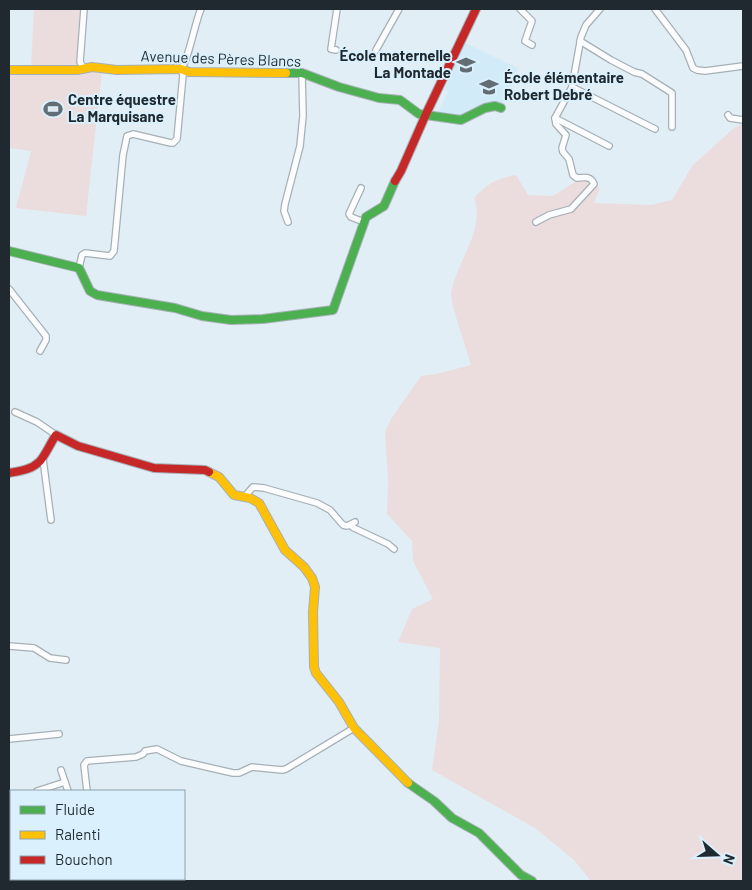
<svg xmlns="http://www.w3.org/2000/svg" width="752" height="890" font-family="Barlow,sans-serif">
<rect width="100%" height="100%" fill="#e2eef5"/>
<polygon fill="#d2ebf9" points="465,43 518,68 502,107 494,102 486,105 463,119 438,112 448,92 444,90 449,80 448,79"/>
<g fill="#ebdcde">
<polygon points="34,9 80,9 76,69 31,69"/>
<polygon points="9,71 102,71 86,216 16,208 31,151 9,148"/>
<path d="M743,124V881H591L574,860L535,828L432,770L439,720L440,648L398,642L412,609L433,599L413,561L412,541L387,514L388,479L385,432L391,419L421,376L436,374L471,365C468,353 450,302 451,294C455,263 486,231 474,198C488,183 496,179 516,175L528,195L553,196L578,180L589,181L600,188L594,203L651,205L672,200L692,166L734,128Z"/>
</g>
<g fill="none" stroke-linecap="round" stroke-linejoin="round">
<g stroke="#a6b0b6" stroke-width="8">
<g id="street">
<polyline points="520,9 532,21 525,41 532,45"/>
<polyline points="655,9 686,50 693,68 697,70 705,71 743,66"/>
<polyline points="580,41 611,60 634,72 642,74 672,93 672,127"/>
<polyline points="336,50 331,49 337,9"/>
<polyline points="376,50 399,9"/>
<polyline points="83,67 80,62 84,9"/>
<polyline points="572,87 655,129"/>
<polyline points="728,115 730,118 743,120"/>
<polyline points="555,118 609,146"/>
<polyline points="361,188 349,214 351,217 364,222"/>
<polyline points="288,222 284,211 285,204 300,146 303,116 302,73"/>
<path d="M536,222L549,215L571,209L594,184C591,176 584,177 577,178L573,175L569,159L563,152L562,148L566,135L556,124L555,118L572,87L581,37L586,25L600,9"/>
<path d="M79,268L82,255L85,253L110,256L114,251L123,155L127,136L133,134L171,143H173L177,139L183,75L181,69C188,62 195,22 201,9"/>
<polyline points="9,289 46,336 46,340 40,351"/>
<polyline points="15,412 37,422 56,435"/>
<polyline points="43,459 51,520"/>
<polyline points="246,495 253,487 264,488 317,503 330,510 343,525 347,526 355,522"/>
<polyline points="350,525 354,528 388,544 394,549"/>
<polyline points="9,646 34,648 50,658 66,660"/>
<polyline points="9,739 59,734"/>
<polyline points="61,770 68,791"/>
<polyline points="37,791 65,782"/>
<polyline points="87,791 84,765 87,761 136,757 143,754 145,751 157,749 181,761 233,773 239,773 252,767 282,770 286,769 354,728"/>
<polyline points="9,800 11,799"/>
<polyline points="9,845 11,844"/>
<polyline points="47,879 47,881"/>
<polyline points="69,879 69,881"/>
<polyline points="111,881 111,879"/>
<polyline points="142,881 142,879"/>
</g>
</g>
<g stroke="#a6b0b6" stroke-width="10">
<g id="fast">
<polyline points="286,73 302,73 339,87 379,98 400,100 419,114 461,120 485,108 495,106 501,108"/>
<polyline points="9,251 79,268 90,291 97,295 175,308 202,316 231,320 263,319 333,310 366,217 384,206 395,181"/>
<polyline points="408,783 434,801 452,818 479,833 521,875 532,881"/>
</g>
</g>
<g stroke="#a6b0b6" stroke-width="10">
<g id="slow">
<polyline points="9,70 77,70 92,67 117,70 181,69 189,72 286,73"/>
<polyline points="209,472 219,477 234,495 250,498 259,503 285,550 304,567 312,578 315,587 313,612 314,667 316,673 339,702 354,728 408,783"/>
</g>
</g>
<g stroke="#a6b0b6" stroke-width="10">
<g id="jam">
<polyline points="395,181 401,171 426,114 476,9"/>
<path d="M9,473C19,471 31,470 39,462C44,458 51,442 56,435L78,446L154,468L205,470L209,472"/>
</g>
</g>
<use href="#street" stroke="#fbfcfe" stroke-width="5.5"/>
<use href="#fast" stroke="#4caf50" stroke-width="8"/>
<use href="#slow" stroke="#ffc107" stroke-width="8"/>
<use href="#jam" stroke="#c62828" stroke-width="8"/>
</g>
<defs>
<g id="school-bare" transform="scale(1.5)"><path d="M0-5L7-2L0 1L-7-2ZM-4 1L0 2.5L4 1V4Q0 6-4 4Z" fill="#636e74" stroke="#daf1fd" stroke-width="2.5" paint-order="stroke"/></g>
<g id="stadium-bare" transform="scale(1.5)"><path d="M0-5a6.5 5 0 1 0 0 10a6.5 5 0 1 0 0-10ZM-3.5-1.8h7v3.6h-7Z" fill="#636e74" stroke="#daf1fd" stroke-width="2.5" paint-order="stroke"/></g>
</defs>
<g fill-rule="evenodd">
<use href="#school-bare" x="466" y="65"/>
<use href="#school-bare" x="489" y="87"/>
<use href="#stadium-bare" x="53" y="109"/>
</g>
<g text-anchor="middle" stroke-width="4" stroke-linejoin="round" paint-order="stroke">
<g font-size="15" font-weight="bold" fill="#1f292f" stroke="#daf1fd" text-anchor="start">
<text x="451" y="61" text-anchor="end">École maternelle<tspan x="451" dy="17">La Montade</tspan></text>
<text x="504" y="83">École élémentaire<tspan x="504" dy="17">Robert Debré</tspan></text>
<text x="68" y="105">Centre équestre<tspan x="68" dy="17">La Marquisane</tspan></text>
</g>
<g font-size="15" fill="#1f292f" stroke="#daf1fd">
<text transform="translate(221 59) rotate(2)" y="5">Avenue des Pères Blancs</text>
</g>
</g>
<rect width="752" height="890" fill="none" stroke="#1f292f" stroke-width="20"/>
<rect x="10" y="790" width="175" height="90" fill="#daf1fd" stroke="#8fa1ab"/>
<rect x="20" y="806" width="25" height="8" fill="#4caf50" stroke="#8fa1ab"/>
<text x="55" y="815" font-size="15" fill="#1f292f">Fluide</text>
<rect x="20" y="831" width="25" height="8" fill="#ffc107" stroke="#8fa1ab"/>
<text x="55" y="840" font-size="15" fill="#1f292f">Ralenti</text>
<rect x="20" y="856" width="25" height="8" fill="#c62828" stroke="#8fa1ab"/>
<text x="55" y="865" font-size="15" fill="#1f292f">Bouchon</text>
<g transform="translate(717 855) rotate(110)" stroke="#daf1fd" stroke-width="4" paint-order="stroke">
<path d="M0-4L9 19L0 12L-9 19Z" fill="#1f292f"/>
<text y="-8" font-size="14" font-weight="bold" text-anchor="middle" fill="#1f292f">N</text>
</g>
</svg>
